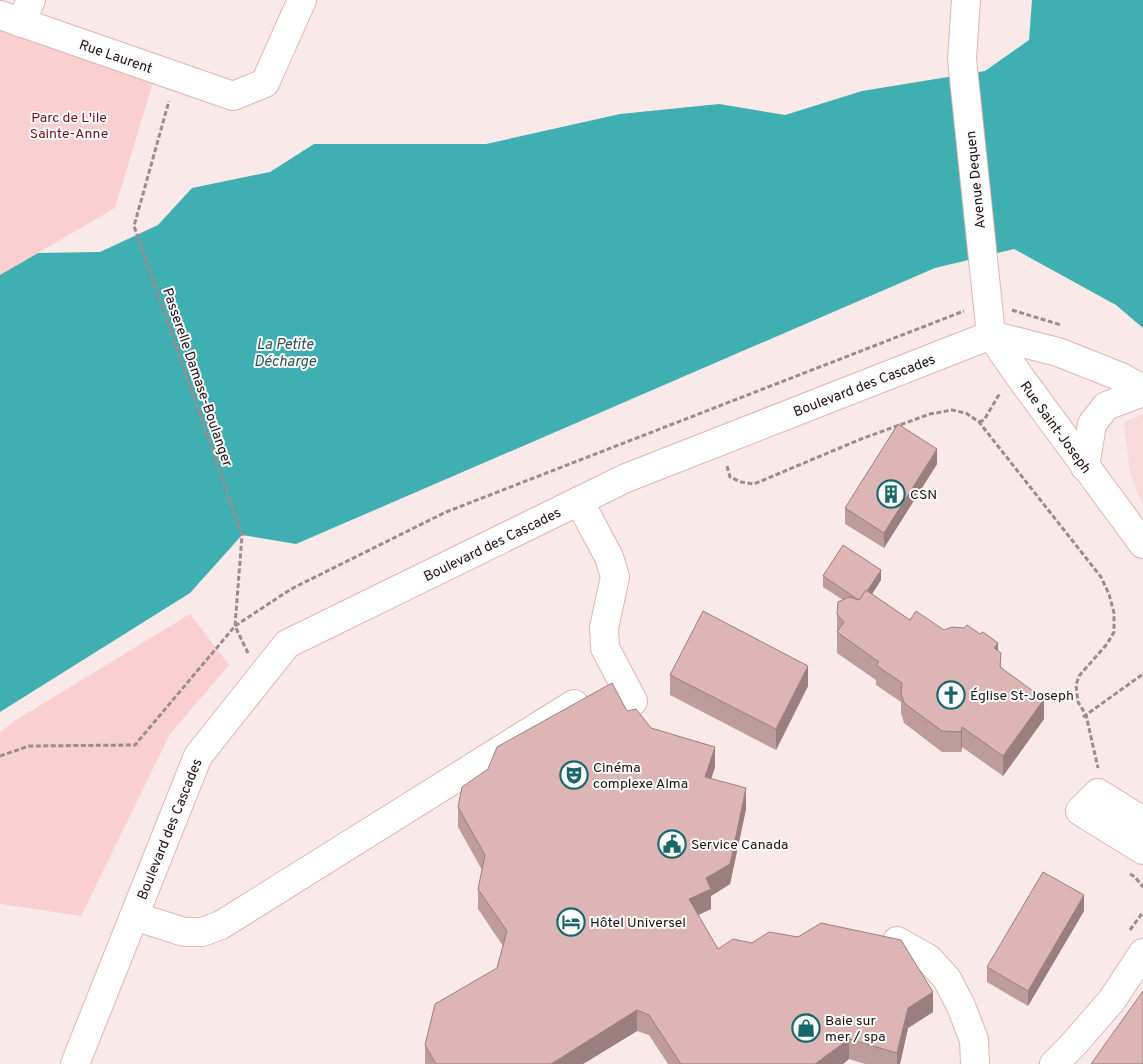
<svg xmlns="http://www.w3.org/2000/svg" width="1143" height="1064" font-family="Overpass,sans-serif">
<rect width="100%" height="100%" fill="#fae9e9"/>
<polygon fill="#f8dada" points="1143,414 1143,506 1130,472 1124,422"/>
<g fill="#facfd0">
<polygon points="0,30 154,79 115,208 0,275"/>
<polygon points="190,614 229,665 170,734 81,916 0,904 0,732 16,720"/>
</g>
<polygon fill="#40afb2" points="1032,0 1143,0 1143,328 1116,305 1014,249 935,268 296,544 242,535 190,593 0,712 0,275 38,253 100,252 158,225 192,188 270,172 314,144 486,144 620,114 719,104 785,115 862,91 985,71 1029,40"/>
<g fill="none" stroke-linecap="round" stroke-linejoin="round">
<g stroke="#deb6b7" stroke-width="30">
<g id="minor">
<polyline points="966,0 962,59 991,335 1020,377 1143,544"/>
<polyline points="0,15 233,96 265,83 302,0"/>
<polyline points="21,23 31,0"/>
<polyline points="1085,467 1092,424 1106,406 1143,392"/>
<polyline points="579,501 609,557 615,577 604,628 605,648 633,701"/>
<polyline points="1143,821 1098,793 1080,811 1143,850"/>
<polyline points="134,916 184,932 202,932 221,925 574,704"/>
<polyline points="897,941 929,959 947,979 961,1006 974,1040 975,1064"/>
<polyline points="75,1064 198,756 287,644 626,478 991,335 1058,352 1121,377 1143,389"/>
<polyline points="1054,1064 1072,1046 1112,1000 1143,953"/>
</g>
</g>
<g stroke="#9c8c8d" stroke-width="3" stroke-dasharray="5 2.5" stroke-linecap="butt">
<polyline points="1012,310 1061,325"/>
<polyline points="979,422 984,420 1000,393"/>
<polyline points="727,466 730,477 741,482 754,484 861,439 930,414 952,410 966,413 979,422 1101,577 1109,594 1114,613 1114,632 1107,644 1079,676 1076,685 1078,702 1086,715 1098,768"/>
<polyline points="248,653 235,626 291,589 446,512 964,311"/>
<polyline points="1083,717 1143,674"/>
<polyline points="0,756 29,746 135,745 235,626 242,535 134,226 169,101"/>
<polyline points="1130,874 1135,877 1143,887"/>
<polyline points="1130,930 1143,912"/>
</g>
<use href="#minor" stroke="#fff" stroke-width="28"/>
</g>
<g fill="#be9c9c">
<polygon points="937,464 884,548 845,524 845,508"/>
<polygon points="823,576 881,580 872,594 910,620 944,630 998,651 1001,667 1044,719 1003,776 962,747 961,752 942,752 904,723 901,713 901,702 876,685 876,680 837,653 837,614 843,600 823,587"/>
<polygon points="670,675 808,686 776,750 670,695"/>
<polygon points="627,711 651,728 715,767 711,779 746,809 730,884 711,896 711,909 698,915 718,949 933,1012 908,1028 900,1064 865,1064 849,1059 843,1064 668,1064 649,1035 637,1031 583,1064 425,1064 425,1045 497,968 503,946 478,909 478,889 482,870 458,827 458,807"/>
<polygon points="1084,911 1028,1006 987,982 987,967"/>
</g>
<g fill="#9b7f7f">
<polygon points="937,449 937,464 884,548 884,533"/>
<polygon points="881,570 881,580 861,611 861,601"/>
<polygon points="998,643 998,663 994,648"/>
<polygon points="808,666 808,686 776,750 776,729"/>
<polygon points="1044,699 1044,719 1003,776 1003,756"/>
<polygon points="962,727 962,747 961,752 961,732"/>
<polygon points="715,747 715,767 705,797 705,777"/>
<polygon points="746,788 746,809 730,884 711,896 711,909 689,919 689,899 706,878"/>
<polygon points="1084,895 1084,911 1028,1006 1028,991"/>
<polygon points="933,992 933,1012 908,1028 900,1064 897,1064 897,1053 908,1008"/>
<polygon points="637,1010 637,1031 583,1064 551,1064"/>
<polygon points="849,1039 849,1059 843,1064 815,1064"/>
</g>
<g fill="#ddb5b5" stroke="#9b7f7f">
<polygon points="898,424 937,449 884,533 845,508"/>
<polygon points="843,545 881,570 867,591 866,590 859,600 823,576"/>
<polygon points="866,590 910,620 916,611 944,630 952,627 964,628 967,625 980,634 983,632 998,643 994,648 1001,653 1000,667 1044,699 1003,756 962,727 961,732 942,731 904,703 901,693 902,683 876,665 879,662 837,632 844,622 837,614 838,602 849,597 859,600"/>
<polygon points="703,611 808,666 776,729 670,675"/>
<polygon points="612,683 627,711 636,709 651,728 715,747 705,777 746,788 730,864 706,878 711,889 689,899 718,949 733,939 752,943 769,932 798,937 821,923 901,940 933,992 908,1008 897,1053 849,1039 815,1064 681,1064 649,1015 637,1010 551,1064 436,1064 425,1045 435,1004 497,968 507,931 478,889 485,855 458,807 462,787 488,769 497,747"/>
<polygon points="1043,872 1084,895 1028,991 987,967"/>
<polygon points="1143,991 1143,1064 1091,1064"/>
</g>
<defs>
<g id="building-ring" transform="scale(1.4375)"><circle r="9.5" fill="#fbfbfb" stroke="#196769" stroke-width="1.5"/><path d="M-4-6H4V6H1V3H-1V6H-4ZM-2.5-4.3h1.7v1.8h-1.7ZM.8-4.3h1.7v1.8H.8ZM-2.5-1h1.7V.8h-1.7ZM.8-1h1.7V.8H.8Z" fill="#196769"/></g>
<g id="church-ring" transform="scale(1.4375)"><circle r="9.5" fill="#fbfbfb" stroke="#196769" stroke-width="1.5"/><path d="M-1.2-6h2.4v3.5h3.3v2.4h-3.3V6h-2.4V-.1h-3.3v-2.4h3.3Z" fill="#196769"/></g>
<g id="theatre-ring" transform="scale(1.4375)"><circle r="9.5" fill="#fbfbfb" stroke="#196769" stroke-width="1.5"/><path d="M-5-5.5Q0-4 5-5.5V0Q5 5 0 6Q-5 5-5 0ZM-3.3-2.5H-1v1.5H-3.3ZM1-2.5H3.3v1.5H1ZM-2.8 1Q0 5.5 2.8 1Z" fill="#196769"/></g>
<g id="civic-ring" transform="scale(1.4375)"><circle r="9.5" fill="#fbfbfb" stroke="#196769" stroke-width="1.5"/><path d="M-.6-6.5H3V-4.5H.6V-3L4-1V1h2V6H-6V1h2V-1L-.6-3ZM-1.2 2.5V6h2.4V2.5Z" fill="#196769"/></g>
<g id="hotel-ring" transform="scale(1.4375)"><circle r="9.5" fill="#fbfbfb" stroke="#196769" stroke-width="1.5"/><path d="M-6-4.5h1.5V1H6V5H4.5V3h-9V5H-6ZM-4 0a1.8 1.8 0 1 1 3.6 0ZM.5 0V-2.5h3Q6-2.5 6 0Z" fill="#196769"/></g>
<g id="shop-ring" transform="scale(1.4375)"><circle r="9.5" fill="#fbfbfb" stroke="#196769" stroke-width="1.5"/><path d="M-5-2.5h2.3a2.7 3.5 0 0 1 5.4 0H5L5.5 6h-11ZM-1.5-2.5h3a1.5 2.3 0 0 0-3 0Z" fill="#196769"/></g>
</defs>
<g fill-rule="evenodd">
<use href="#building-ring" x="891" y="494"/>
<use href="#church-ring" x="951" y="695"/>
<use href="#theatre-ring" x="574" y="775"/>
<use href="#civic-ring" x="672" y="844"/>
<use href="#hotel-ring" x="571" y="922"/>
<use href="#shop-ring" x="806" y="1028"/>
</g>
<g text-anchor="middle" stroke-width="4" stroke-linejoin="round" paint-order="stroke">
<g font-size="14" fill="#201213" stroke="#fbfbfb">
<text transform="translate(116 56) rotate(19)" y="5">Rue Laurent</text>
<text transform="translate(975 180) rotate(-96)" y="5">Avenue Dequen</text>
<text transform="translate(198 377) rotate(71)" y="5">Passerelle Damase-Boulanger</text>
<text transform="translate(864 385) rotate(-21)" y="5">Boulevard des Cascades</text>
<text transform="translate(1056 427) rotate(54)" y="5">Rue Saint-Joseph</text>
<text transform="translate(492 544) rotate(-26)" y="5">Boulevard des Cascades</text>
<text transform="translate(169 829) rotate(-68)" y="5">Boulevard des Cascades</text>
</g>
<g font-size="14" fill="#6f0e21" stroke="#fbfbfb">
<text x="69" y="122">Parc de L'ile<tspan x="69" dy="16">Sainte-Anne</tspan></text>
</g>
<g font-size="14" fill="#201213" stroke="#fbfbfb" text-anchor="start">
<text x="910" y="499">CSN</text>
<text x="970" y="700">Église St-Joseph</text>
<text x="593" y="772">Cinéma<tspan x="593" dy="16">complexe Alma</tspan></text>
<text x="691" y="849">Service Canada</text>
<text x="590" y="927">Hôtel Universel</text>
<text x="825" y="1025">Baie sur<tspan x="825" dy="16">mer / spa</tspan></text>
</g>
<g font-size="15" font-style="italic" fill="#275758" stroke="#fbfbfb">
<text x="285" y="349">La Petite<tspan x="285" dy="17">Décharge</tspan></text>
</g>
</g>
</svg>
